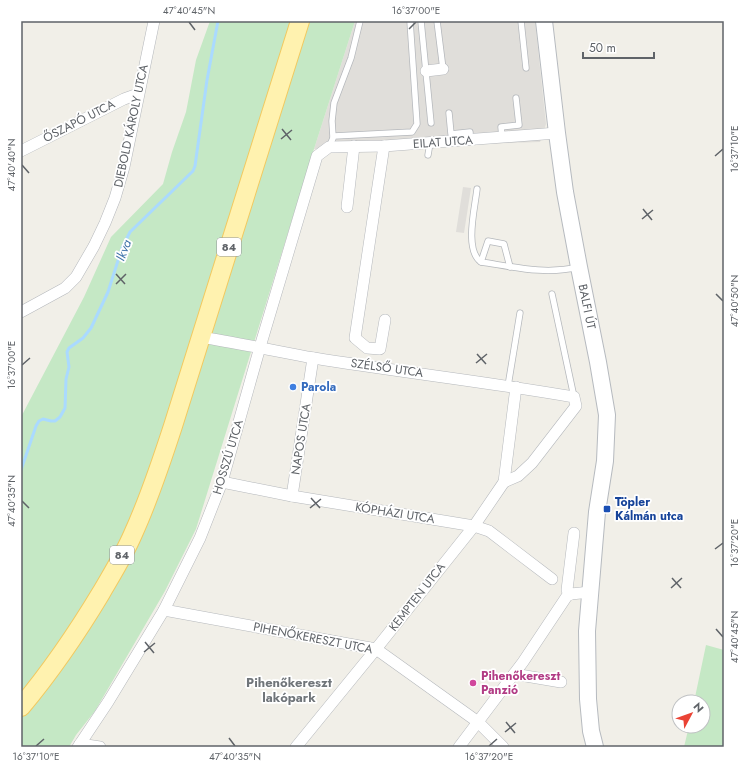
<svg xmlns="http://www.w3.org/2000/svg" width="745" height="768" font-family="Jost,sans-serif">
<rect width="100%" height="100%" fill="#f1efe8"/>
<g fill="#e0deda">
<polygon points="355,21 535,21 546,124 540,142 314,149"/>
<polygon points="463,187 471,188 464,233 456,232"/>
</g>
<g fill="#c5e8c5">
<polygon points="210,21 355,21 314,149 196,529 165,591 95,711 76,735 69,747 21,747 21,417 84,297 111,237 163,184 172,152 186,112 196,60"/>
<polygon points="706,645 724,650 724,747 684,747 689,726 703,726 703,702 694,702"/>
</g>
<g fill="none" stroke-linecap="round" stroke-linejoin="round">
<polyline stroke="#aadaff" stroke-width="3" points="21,470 36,426 39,421 43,419 51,421 55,421 60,417 65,408 66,379 69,367 67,352 69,348 83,338 91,328 108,292 122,248 130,232 193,171 195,166 207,80 218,21"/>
<g stroke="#b5b8bc" stroke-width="7">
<g id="service">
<polyline points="421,21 431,123"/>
<polyline points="437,21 443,69"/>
<polyline points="521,21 526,68"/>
<polyline points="449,113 451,134 470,132 470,140"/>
<polyline points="333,137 332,121 334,103 351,58 360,21"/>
<polyline points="502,137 501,127 519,125 516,98"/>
<polyline points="329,147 334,136 412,132 417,124 410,21"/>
<polyline points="428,155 430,143"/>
<path d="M477,189C475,208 464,250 481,262C514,267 546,275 578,267"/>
<polyline points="481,262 488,241 504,244 510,267"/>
<polyline points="552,294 574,397"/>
<polyline points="508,386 520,313"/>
</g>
</g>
<g stroke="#b5b8bc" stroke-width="12">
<g id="minor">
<polyline points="426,71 443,69"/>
<polyline points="384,146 355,338 367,348 380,349 385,320"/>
<polyline points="21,151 124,99 138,94"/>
<polyline points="347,207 354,146"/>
<polyline points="21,312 65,288 76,277 94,246 105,223 115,198 124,167 154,21"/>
<path d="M200,337C238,343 276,351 314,358C400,372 488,382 574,397L576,406L532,463L518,476L504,482"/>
<polyline points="222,482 292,496 474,526 489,531 552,579"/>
<polyline points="292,496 313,358"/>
<polyline points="571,594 567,590 574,533"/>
<polyline points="164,610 376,649 478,722 503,747"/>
<polyline points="514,674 561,682"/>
<polyline points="80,744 100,747"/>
<polyline points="78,747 108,702 164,610 200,538 222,482 260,347 317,156 329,147 384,146 557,133"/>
<polyline points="296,747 376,649 474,526 504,482 516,387"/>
<polyline points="459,747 523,662 567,596 571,594 590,592"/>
</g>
</g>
<g stroke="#b6babf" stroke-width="18">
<g id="secondary">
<path id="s1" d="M544,21L557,133L565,192L579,267L598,362L607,415L605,461L597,512L587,631L588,699L591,731L595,747"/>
</g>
</g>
<g stroke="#f2c960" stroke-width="20">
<path id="primary" d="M21,707C51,671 77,633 101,593C112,574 124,555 133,534C149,499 161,463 173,426L300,21"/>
</g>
<use href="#service" stroke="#fff" stroke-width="5.5"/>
<use href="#minor" stroke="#fff" stroke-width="11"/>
<use href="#secondary" stroke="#fff" stroke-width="16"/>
<use href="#primary" stroke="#fff2af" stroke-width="18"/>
</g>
<path fill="none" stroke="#5f6368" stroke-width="1.5" d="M189,22L195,30M409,29L416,22M282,129L291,140M281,139L292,130M715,156L723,149M22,165L29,173M643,209L652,220M642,219L653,210M116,274L125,284M116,284L126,274M716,294L723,301M477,354L486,364M476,363L487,354M22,365L30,358M311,498L320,508M22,501L29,508M310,508L321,499M715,549L723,543M672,578L681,588M671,588L682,578M716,629L723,637M145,642L154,653M144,652L155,643M506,722L515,733M505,732L516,723M229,738L235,746M36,746L44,739M489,746L497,739"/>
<circle fill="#3f7fe0" stroke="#fff" stroke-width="1.5" cx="293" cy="387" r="4"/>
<rect fill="#1a4fb4" stroke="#fff" stroke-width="1.5" x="603" y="505" width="8" height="8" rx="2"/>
<circle fill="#d1479c" stroke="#fff" stroke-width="1.5" cx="473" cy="683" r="4"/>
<g text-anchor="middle" stroke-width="3.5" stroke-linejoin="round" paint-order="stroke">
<g fill="#fff" stroke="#8f9295" stroke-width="1">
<rect x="217" y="238" width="24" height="18" rx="3"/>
<rect x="110" y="546" width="24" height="18" rx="3"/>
</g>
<g font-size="11" font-weight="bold" fill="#5f6368">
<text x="229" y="251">84</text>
<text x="122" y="559">84</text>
</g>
<g font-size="12" fill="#5f6368" stroke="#fff">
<text transform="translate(79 121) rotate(-27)" y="4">ŐSZAPÓ UTCA</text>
<text transform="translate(131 126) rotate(-78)" y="4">DIEBOLD KÁROLY UTCA</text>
<text transform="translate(443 142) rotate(-4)" y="4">EILAT UTCA</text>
<text dy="4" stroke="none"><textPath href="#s1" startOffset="289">BALFI ÚT</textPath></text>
<text transform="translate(387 368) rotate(8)" y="4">SZÉLSŐ UTCA</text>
<text transform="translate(301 439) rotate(-81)" y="4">NAPOS UTCA</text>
<text transform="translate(228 457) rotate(-73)" y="4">HOSSZÚ UTCA</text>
<text transform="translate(395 513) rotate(9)" y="4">KÓPHÁZI UTCA</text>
<text transform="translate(417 597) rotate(-52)" y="4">KEMPTEN UTCA</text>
<text transform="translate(313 638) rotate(11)" y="4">PIHENŐKERESZT UTCA</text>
</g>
<g font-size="12" font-weight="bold" fill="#366cbe" stroke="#fff" text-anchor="start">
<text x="301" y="391">Parola</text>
</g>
<g font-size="12" font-weight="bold" fill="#164399" stroke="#fff" text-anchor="start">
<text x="615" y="506">Töpler<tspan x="615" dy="14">Kálmán utca</tspan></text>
</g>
<g font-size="12" font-weight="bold" fill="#b23c85" stroke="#fff" text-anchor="start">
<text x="481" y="680">Pihenőkereszt<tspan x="481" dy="14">Panzió</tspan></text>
</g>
<g font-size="13" font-style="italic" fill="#4174aa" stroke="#fff">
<text transform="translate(123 250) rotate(-69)" y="5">Ikva</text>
</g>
<g font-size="13" font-weight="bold" fill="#70757a" stroke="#fff">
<text x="289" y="687">Pihenőkereszt<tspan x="289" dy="15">lakópark</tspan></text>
</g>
</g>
<rect width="745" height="768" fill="none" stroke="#ffffff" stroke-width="44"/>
<g transform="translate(691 714) rotate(49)"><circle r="19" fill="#ffffff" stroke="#bfc1c3"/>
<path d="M0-3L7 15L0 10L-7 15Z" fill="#ea4335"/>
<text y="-6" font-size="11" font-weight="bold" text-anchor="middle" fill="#5f6368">N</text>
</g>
<path d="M583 52v6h71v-6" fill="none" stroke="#5f6368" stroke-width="2"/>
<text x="589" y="52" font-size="12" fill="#5f6368" stroke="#ffffff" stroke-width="3" paint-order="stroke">50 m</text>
<rect x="22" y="22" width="701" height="724" fill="none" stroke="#5f6368" stroke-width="1.5"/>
<g font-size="10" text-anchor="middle" fill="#5f6368">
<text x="189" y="14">47°40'45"N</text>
<text x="416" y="14">16°37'00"E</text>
<text transform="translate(734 149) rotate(-90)" y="4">16°37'10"E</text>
<text transform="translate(11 165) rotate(-90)" y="4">47°40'40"N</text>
<text transform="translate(734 301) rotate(-90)" y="4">47°40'50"N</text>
<text transform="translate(11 365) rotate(-90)" y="4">16°37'00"E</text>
<text transform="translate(11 501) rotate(-90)" y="4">47°40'35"N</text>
<text transform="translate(734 543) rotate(-90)" y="4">16°37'20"E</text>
<text transform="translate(734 637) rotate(-90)" y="4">47°40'45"N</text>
<text x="36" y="760">16°37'10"E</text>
<text x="235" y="760">47°40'35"N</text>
<text x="489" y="760">16°37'20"E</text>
</g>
</svg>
